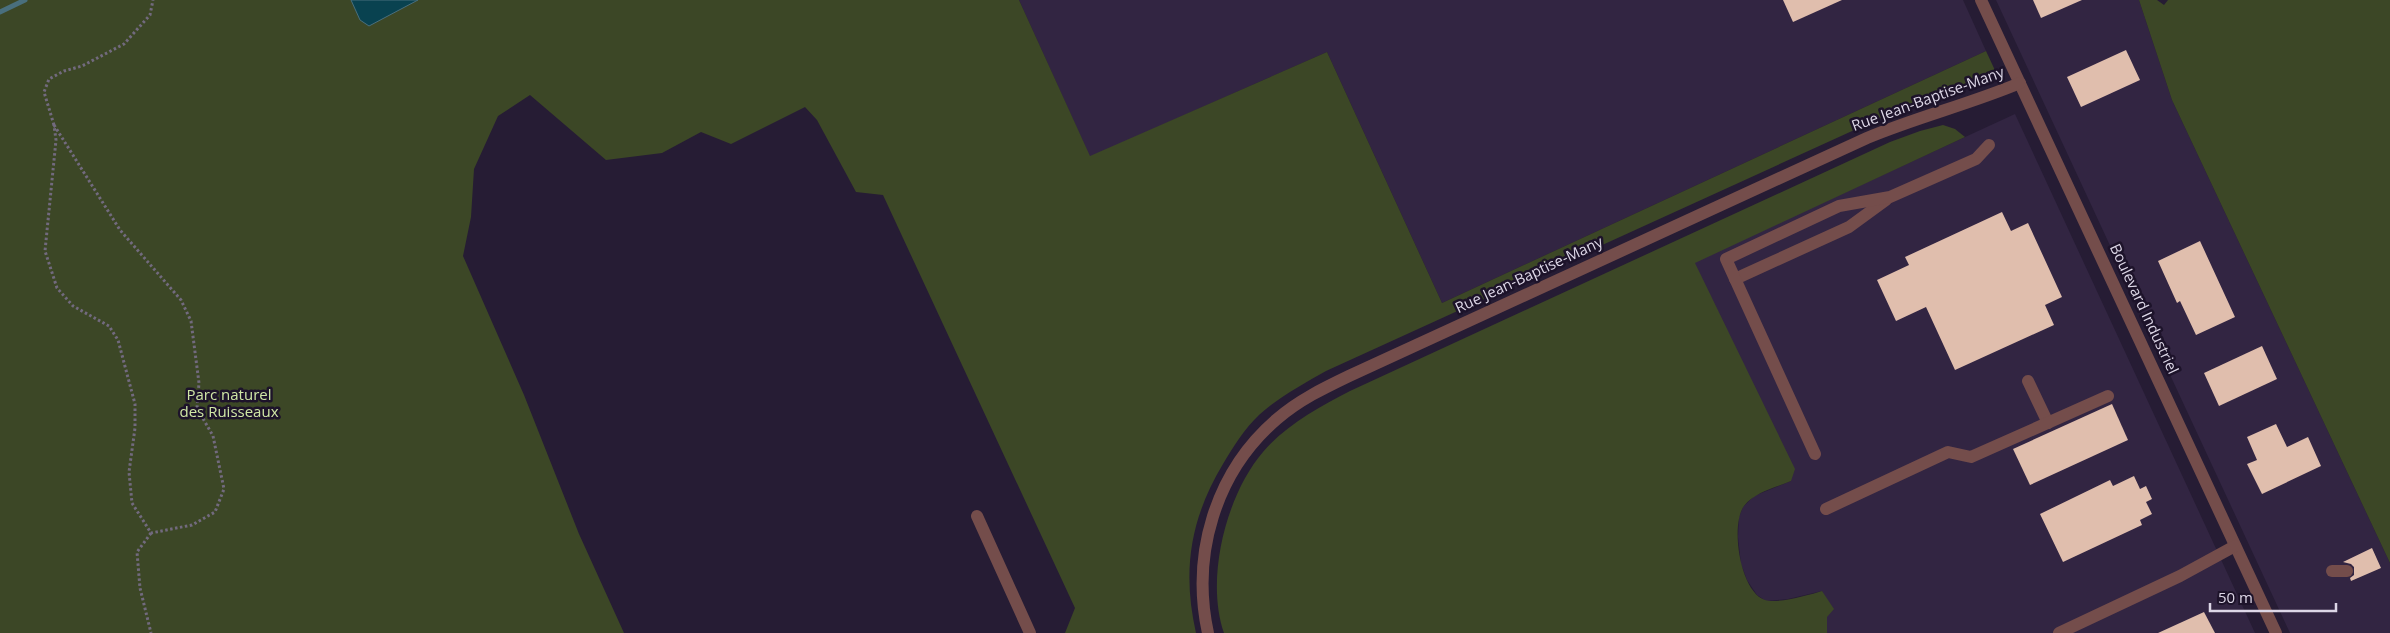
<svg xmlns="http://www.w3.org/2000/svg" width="2390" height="633" font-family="'Open Sans',sans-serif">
<rect width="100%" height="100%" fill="#261c34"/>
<g fill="#322542">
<polygon points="1019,0 1963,0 1986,51 1442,303 1327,52 1090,157"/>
<polygon points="1996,0 2139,0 2172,100 2390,563 2390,633 2290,633"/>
<polygon points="2015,114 2255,633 1827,633 1827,617 1822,591 1788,599 1766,601 1757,595 1747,580 1741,564 1738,537 1739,517 1743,507 1754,496 1791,481 1694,262"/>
</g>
<g fill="#3c4726">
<path d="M0,0H1019L1090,156L1327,52L1442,303L1986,51L1999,79L1918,101L1326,371C1303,384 1279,397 1259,415C1245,428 1233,447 1223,464C1190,519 1182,571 1196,633H1065L1075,608L883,195L856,192L817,120L805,107L731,144L701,132L662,153L606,160L530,95L498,116L474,169L471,217L463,256L524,395L579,534L624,633H0Z"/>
<polygon points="2139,0 2157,0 2164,5 2168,0 2390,0 2390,563 2172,100"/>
<path d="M1943,125L1955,129L1965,137L1695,263L1795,469L1791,481C1775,488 1755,492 1744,506C1730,525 1740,592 1765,600C1778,604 1809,595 1822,591L1834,609L1827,617V633H1224C1205,579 1226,495 1263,452C1286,425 1319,407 1350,391L1890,142L1920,131Z"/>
</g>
<polygon fill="#094250" stroke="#496f7d" points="351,0 418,0 369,26 360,20"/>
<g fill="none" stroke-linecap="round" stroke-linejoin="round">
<polyline stroke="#496f7d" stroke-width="5" points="0,12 25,0"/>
</g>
<g fill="#e0bead">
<polygon points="1783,0 1842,0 1793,22"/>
<polygon points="2033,0 2082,0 2041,18"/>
<polygon points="2126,50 2140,80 2081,107 2067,77"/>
<polygon points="2002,212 2011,231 2028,223 2062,297 2045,305 2054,325 1955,370 1926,307 1896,321 1877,280 1909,265 1905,257"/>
<polygon points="2200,241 2235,317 2196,335 2180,301 2177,303 2158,261"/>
<polygon points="2262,346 2277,379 2219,406 2204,373"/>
<polygon points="2112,404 2128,440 2030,485 2013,449"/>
<polygon points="2276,424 2287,447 2308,437 2321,466 2262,494 2247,464 2257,460 2247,437"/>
<polygon points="2134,476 2140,489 2146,486 2152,499 2146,502 2152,514 2140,520 2142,525 2063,562 2040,514 2110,480 2113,486"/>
<polygon points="2372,548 2381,568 2351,581 2350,578 2354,575 2354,567 2351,564 2343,562"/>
<polygon points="2204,612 2215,633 2158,633"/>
</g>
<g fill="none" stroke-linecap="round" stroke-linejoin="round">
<g stroke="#726a7e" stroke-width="3" stroke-dasharray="2.5 2.5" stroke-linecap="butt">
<polygon points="54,125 120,230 181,300 191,321 199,383 197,408 213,436 224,489 215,512 192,525 151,533 132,503 129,472 135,428 135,404 118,340 109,326 73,306 57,288 45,251 56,140"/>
<polyline points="54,125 44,92 49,79 64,71 82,66 124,44 150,15 153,0"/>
<polyline points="151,533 137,552 140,588 151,633"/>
</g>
<g stroke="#744d4b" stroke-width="12">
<polyline points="1981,0 2276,633"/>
<polyline points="1735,279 1849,227 1886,200"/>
<polyline points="2028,381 2048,423"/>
<polyline points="1815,454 1726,259 1839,206 1890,197 1976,159 1989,145"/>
<polyline points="1826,509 1948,452 1971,457 2108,396"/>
<polyline points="977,516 1030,633"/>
<polyline points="2332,571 2347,571"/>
<path d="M1208,633C1191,555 1215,472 1277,419C1299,400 1324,388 1349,376L1867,138C1917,117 1970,104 2020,83"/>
<polyline points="2059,633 2180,576 2235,546"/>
</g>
</g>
<g text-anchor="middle" stroke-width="5" stroke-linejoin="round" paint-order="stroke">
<g font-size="15" fill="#ddd7e7" stroke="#1d132a">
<text transform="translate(1928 99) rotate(-20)" y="5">Rue Jean-Baptise-Many</text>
<text transform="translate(1529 275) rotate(-25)" y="5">Rue Jean-Baptise-Many</text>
<text transform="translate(2144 309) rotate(65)" y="5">Boulevard Industriel</text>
</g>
<g font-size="15" fill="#d0e7a5" stroke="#1d132a">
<text x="229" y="400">Parc naturel<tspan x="229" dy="17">des Ruisseaux</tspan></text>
</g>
</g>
<path d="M2210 603v8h126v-8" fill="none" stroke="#ddd7e7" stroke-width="2.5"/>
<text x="2218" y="603" font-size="15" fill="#ddd7e7" stroke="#1d132a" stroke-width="4" paint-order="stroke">50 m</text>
</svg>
